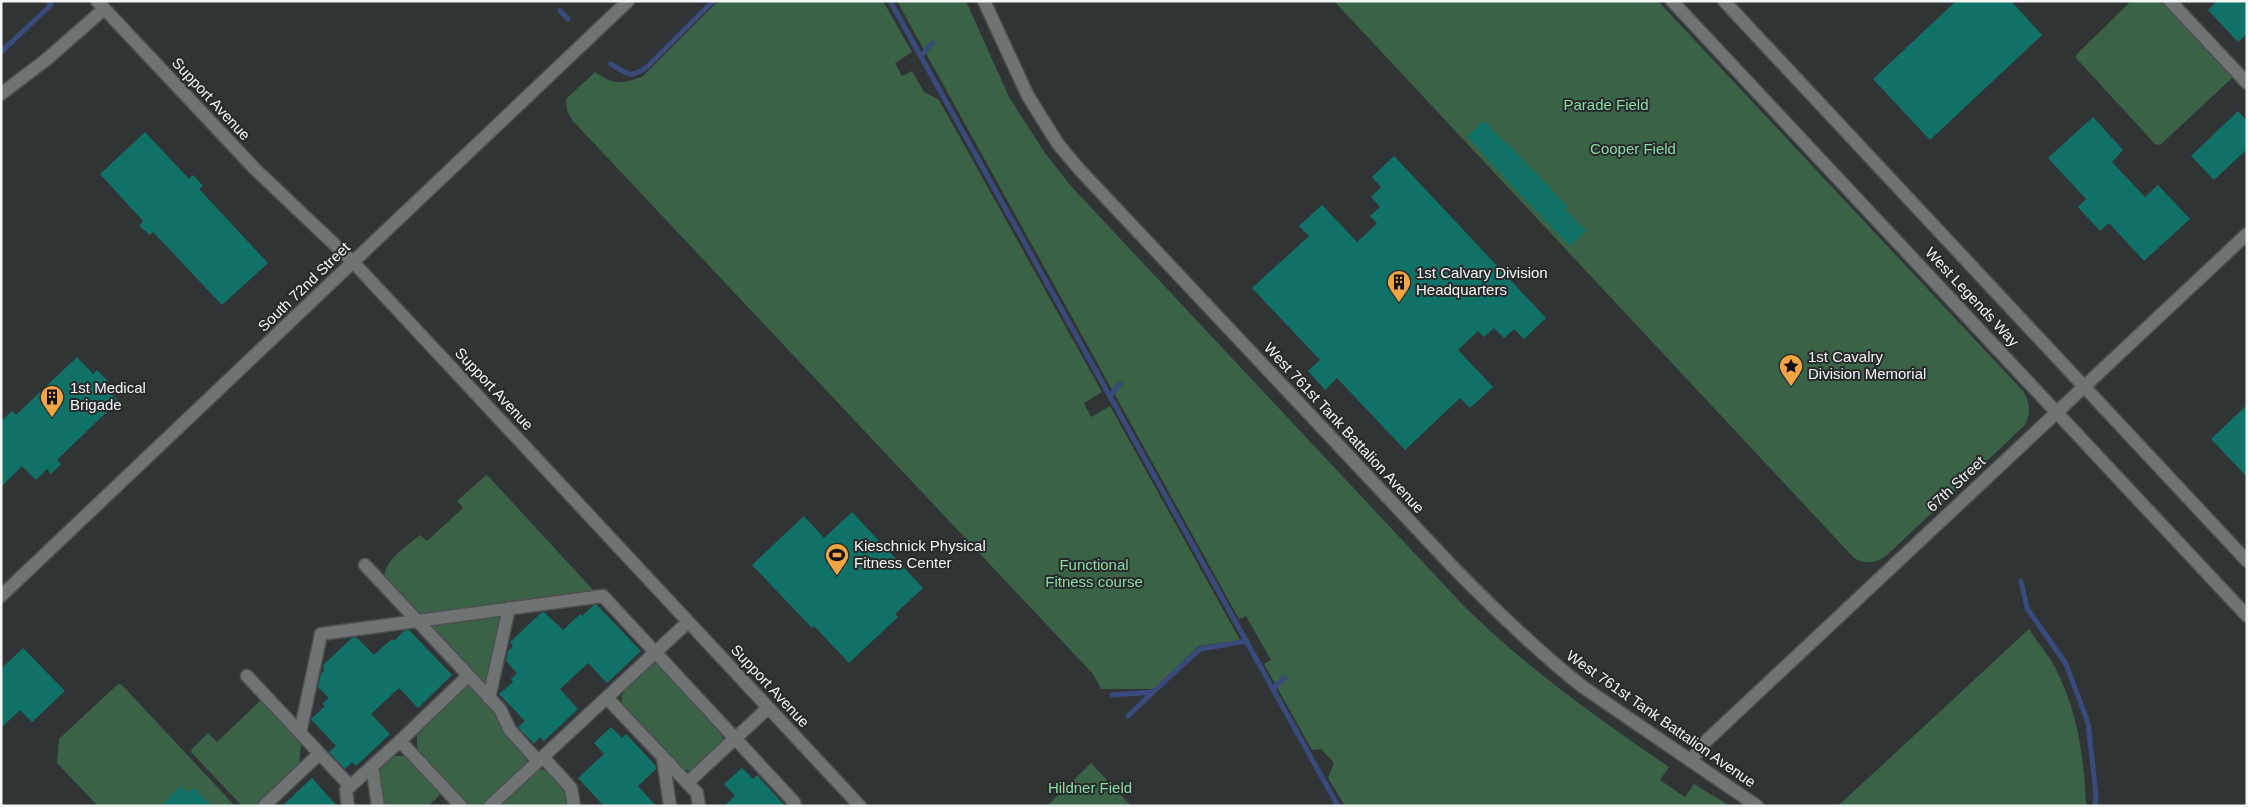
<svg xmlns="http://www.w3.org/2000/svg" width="2248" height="807" font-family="Helvetica,sans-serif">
<rect width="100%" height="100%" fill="#313435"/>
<g fill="#396246">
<path d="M718,1H883L912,52L895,63L902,76L912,71L924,92L939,100L1102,392L1084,403L1091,417L1110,406L1240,640L1199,646L1153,689H1101L1093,674L572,120L567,111L566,99L595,72C614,85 620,84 642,77Z"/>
<path d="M897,1H966L1009,97L1045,153L1070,185L1463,605C1525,667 1596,717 1669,767L1660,780L1685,797L1694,784L1730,806H1345L1328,778L1334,763L1321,749L1312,750L1264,664L1271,660L1246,616L1239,619Z"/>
<path d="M1334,1H1658L2024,392C2030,404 2031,413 2025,425L1886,556C1875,563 1866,565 1854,558Z"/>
<polygon points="2131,1 2163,1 2231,73 2231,79 2160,145 2155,144 2076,58 2077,54"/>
<path d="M486,475L489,477L595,592L424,614L416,611L385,580C380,563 408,545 420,535L427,541L463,508L457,501Z"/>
<polygon points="502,614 488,688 430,627 432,623"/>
<path d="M2029,629C2037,642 2048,654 2055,667C2078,713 2084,756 2086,806H1838Z"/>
<path d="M655,663L661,666L722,730L723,742L695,769L690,771L680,768L622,707C618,687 637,677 649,665Z"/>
<polygon points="118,684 122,685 235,806 98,806 57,763 59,739"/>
<polygon points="465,686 470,686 496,714 526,755 527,765 484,806 467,806 417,753 417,731"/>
<polygon points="261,700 301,744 299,767 258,806 242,806 191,752 192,749 208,733 217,742"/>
<polygon points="391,756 408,756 439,790 439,796 428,806 385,806 379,766"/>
<polygon points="1091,763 1131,806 1047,806"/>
<polygon points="539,769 550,771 567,790 569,806 499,806"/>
</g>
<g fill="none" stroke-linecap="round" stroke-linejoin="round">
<g stroke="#394b7c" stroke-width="5">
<polyline points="890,1 1338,806"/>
<polyline points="560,11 568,19"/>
<polyline points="1,52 51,5 48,1"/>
<polyline points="921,56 932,43"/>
<path d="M611,64C628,75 631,79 648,66L713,1"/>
<polyline points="1110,396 1120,384"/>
<polyline points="2021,581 2027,608 2066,664 2088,723 2096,794 2095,806"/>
<polyline points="1273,689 1284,678"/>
<polyline points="1112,695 1153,692 1200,649 1247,641"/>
<polyline points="1128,716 1153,692"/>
</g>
</g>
<g fill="#107266">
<polygon points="1956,1 2011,1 2042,35 1930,140 1873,79"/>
<polygon points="2217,1 2247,1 2247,34 2238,42 2208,10"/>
<polygon points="2238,111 2247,121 2247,149 2214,180 2191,156"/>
<polygon points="2093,117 2123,150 2112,162 2145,197 2158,185 2190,219 2144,261 2109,223 2100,231 2078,207 2086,199 2048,158"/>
<polygon points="1484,121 1505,143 1506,142 1568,207 1565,209 1586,231 1570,246 1515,189 1467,136"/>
<polygon points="145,132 189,179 193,175 203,186 199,189 268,263 222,305 153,232 150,235 139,226 143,221 100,174"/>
<polygon points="1394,156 1546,318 1524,339 1514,329 1504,338 1494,328 1484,337 1478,331 1458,350 1493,387 1470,408 1460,398 1405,450 1337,378 1325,390 1308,371 1320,360 1252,288 1309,236 1299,226 1322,205 1357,242 1367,233 1377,223 1370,216 1380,207 1371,197 1381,187 1372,177"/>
<polygon points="77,357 93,374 97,370 108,381 103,385 118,401 57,460 61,464 51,474 47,469 36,480 22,466 1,487 1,421 12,411 16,415"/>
<polygon points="2247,405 2247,477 2211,439"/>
<polygon points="852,512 923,588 895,614 898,617 849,663 814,626 812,628 752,565 804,516 824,538"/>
<polygon points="594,605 597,605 641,651 607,683 588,663 560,689 578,709 544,741 540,737 534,744 518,727 525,721 499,694 513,682 511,679 517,673 506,661 508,651 513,646 510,642 541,613 544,612 563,630 580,614 582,616"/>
<polygon points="409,630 452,675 418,708 399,688 371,714 390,734 356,766 352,762 345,769 329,752 336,746 311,719 325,706 322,704 329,698 318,687 321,674 324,671 323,665 352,638 356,637 374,655 392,639 394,641 404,631"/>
<polygon points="23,648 65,691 32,722 20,710 1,728 1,669"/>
<polygon points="611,727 622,738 626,734 656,766 656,769 638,786 656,806 604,806 578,778 604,754 594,743"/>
<polygon points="742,768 753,779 757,775 785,806 724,806 735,796 724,784"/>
<polygon points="312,778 337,806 282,806"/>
<polygon points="181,786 188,793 194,788 212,806 161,806"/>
</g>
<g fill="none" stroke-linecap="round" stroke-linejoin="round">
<g stroke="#4d5050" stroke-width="15">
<g id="minor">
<polyline points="97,1 255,169 353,262 860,806"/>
<path d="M984,1L1028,96L1058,144L1079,169L1452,566C1494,609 1536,650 1583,687L1757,806"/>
<polyline points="1672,1 2247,616"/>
<polyline points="1724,1 2247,561"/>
<polyline points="2170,1 2247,83"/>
<polyline points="1,94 47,59 104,9"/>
<polyline points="365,565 500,709 510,730 538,761"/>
<polyline points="1,596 628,1"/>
<polyline points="247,676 350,786"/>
<polyline points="489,698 509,608"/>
<polyline points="607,698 697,793 699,806"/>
<polyline points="300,733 321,634 603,596 794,802 795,806"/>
<polyline points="400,741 468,676"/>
<polyline points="543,757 571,788 574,806"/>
<polyline points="663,758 670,806"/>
<polyline points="1691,761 1703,744 2247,234"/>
<polyline points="372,766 378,806"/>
<polyline points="687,783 768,708"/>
<polyline points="264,806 319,754"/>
<polyline points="348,806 346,790 400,741 461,806"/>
<polyline points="490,806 688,622"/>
</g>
</g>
<use href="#minor" stroke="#6f7373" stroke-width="12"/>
</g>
<defs>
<g id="building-pin" transform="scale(1.25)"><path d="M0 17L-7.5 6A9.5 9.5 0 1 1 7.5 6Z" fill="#f3a443" stroke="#272a2b"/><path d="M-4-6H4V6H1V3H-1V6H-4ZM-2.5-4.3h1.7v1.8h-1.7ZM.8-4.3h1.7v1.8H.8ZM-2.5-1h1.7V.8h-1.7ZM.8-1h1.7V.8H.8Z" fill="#111"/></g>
<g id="sight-pin" transform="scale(1.25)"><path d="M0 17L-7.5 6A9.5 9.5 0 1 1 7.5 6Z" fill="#f3a443" stroke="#272a2b"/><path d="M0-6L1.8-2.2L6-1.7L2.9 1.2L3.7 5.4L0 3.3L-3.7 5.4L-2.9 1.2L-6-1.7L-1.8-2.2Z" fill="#111"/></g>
<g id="stadium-pin" transform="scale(1.25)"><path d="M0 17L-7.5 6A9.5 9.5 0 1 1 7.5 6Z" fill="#f3a443" stroke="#272a2b"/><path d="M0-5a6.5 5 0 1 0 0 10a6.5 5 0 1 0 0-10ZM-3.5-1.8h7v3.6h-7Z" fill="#111"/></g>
</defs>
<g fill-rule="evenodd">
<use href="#building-pin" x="1399" y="282"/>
<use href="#sight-pin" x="1791" y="366"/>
<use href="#building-pin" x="52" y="397"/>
<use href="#stadium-pin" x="837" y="555"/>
</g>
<g text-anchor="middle" stroke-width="4" stroke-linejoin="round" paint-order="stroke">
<g font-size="15" fill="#f3f5f6" stroke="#272a2b">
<text transform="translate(211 99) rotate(47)" y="5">Support Avenue</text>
<text transform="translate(304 287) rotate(-44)" y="5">South 72nd Street</text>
<text transform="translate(1972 297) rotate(47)" y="5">West Legends Way</text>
<text transform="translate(494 389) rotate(47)" y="5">Support Avenue</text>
<text transform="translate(1344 428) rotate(47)" y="5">West 761st Tank Battalion Avenue</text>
<text transform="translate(1956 484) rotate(-43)" y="5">67th Street</text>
<text transform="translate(770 686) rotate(47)" y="5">Support Avenue</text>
<text transform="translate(1661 719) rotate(35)" y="5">West 761st Tank Battalion Avenue</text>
</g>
<g font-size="15" fill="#88dca3" stroke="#272a2b">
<text x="1606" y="110">Parade Field</text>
<text x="1633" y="154">Cooper Field</text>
<text x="1094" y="570">Functional<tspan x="1094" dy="17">Fitness course</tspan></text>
<text x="1090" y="793">Hildner Field</text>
</g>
<g font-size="15" fill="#f3f5f6" stroke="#272a2b" text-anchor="start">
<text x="1416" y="278">1st Calvary Division<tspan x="1416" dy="17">Headquarters</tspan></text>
<text x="1808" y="362">1st Cavalry<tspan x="1808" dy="17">Division Memorial</tspan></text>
<text x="70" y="393">1st Medical<tspan x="70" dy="17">Brigade</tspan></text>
<text x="854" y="551">Kieschnick Physical<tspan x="854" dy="17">Fitness Center</tspan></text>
</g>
</g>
<rect width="2248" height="807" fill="none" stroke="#f3f5f6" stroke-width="5"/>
</svg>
